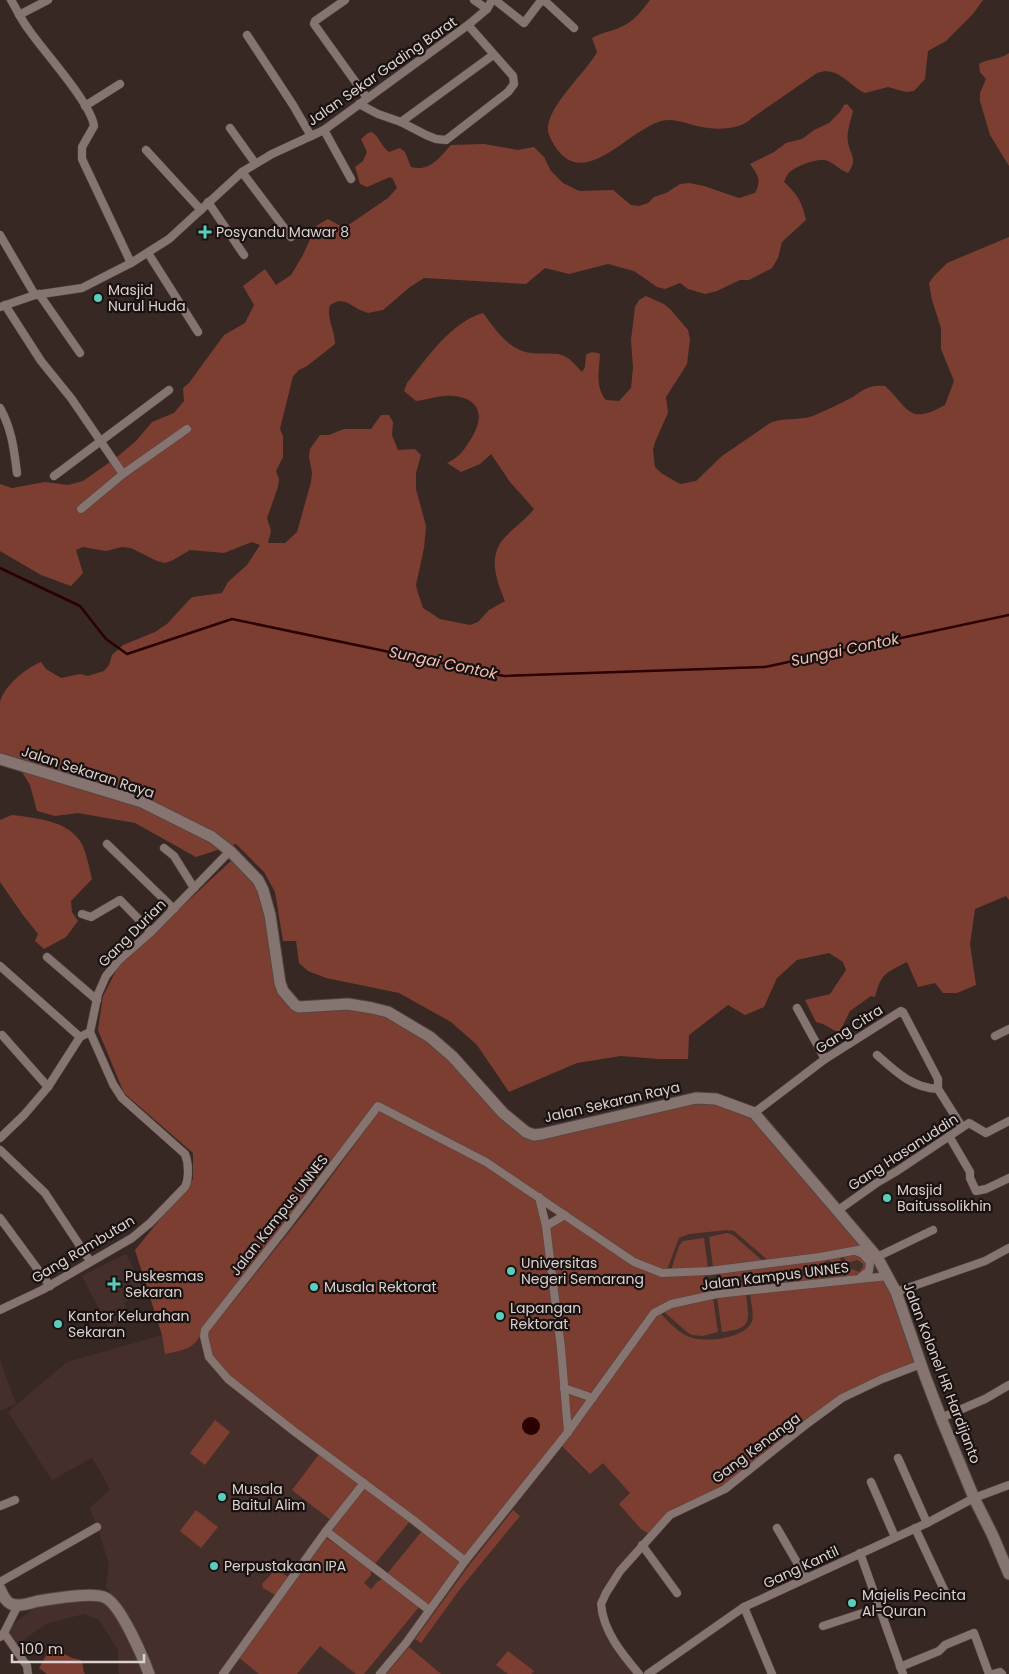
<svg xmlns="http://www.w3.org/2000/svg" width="1009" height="1674" font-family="Poppins,sans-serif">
<rect width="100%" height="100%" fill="#372824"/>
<g fill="#452f2a">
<polygon points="103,996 284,997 515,1128 863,1245 893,1294 916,1361 835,1400 720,1489 674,1508 649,1534 602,1590 595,1606 616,1653 635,1674 152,1674 148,1651 106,1587 109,1565 97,1525 89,1508 110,1490 102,1474 92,1458 52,1480 8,1412 67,1362 162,1335 135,1250 193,1179 193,1153 124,1093 98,1030"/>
<polygon points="126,1254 145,1292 124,1303 131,1317 109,1328 82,1276"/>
<polygon points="0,1360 16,1404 0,1411"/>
<polygon points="101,1600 107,1605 126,1630 145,1674 119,1674 118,1670 118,1650 99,1620 84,1614 46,1624 16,1645 7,1634 16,1622 37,1606 58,1602"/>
</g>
<g fill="#7d3e32">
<path d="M650,0H983L973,14L946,41L928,51L925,79L914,91L906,92L888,87L865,93C848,85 838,65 817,73L752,118C740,130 718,130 702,127C689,125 675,117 661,121C624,132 578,200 549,135C540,112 587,72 597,52L592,38C602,32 615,31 625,25C635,20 643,9 650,0Z"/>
<path d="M1009,53V166L990,135L980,101V93L986,79L980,72L979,64C989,58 1000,60 1009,53Z"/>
<path d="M847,104L853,111C851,120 846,133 848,143C851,157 858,158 848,173C840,170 835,164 828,161C819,157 793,167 788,174C786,177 785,179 784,182C798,195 802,202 806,220L782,242L778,258L772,268L749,280H740L717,291L705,294L688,289L680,283L665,289L657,287L634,271L608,264L569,274L545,268L526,284L424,278L410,287L383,310L368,313L360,310L346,302L338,301L330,305C326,318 335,330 335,344L307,366L299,370L293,376L280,429L283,436V457L276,471L279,479L278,487L267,518L271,531L268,543H285L297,532L311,482L312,473L309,457L310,449L320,435H329L344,429H371L381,415H389L393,422L392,435L398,450L415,449L421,455L416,473V489L426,526L424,548L416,585L418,593L423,608L440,619L470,625L478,622L489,610L505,601C496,580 487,555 506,536C516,526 525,520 534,509L510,482L491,454L480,464L461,472L447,463C461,456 463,451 471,439C489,410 474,394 443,396C434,397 425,400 416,401L404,391L407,383C427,358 451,322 483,313C494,327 504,344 522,351C536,356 555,351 564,356C571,359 577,367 582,372L585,367L586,355C591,351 594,352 600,354C599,371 595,387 606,400L619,401L631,388L633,368L631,340L635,307L639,300L646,296L664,304L671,310L688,330L690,339L687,364L666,397L668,413L655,442L653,450L655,467L661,473L680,484L696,481L722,456L770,423C784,417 799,421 813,416C826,410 840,404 853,397C865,389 868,385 885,386C909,408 908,426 945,405L954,381L941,349V328L932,300L929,283L934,276L947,263L1009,237V900L1006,896L975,909L970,944L976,985L957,993H943L935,983L918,987L907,962C886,973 881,973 875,997L871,996L850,1011L839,1033L823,1024L816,1022L805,1000L830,994L846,970L843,962L829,953L797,960L777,978L764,1007L745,1015L728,1005L689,1035L688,1059H659L621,1056L577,1063L509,1092L477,1045L451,1022L399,993L326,978L308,971L299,963L296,941H283L275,892L264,872L236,844L196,857L135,823L78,813L55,816L37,811L30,785L14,759L0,753C0,741 0,712 0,702C4,686 26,668 41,662L46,669L61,678L80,674L88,676L104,671L109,665L112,655L123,645L155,632L167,624L190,599L193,597L222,593L228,582L247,565L260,545L252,542L224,553L190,550L173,560L165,563L157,561L131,548L122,547L106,551L83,547L76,550L83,573L71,586L41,575L0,551V484L12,488L45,482L68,485L83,481L117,457L136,441L152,422L174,413L184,401L183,388L189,383L224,335L245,323L254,305L243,286L265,269L276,285L291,275L303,255L316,226L328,219L344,228L388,198L397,188L393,179L390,177L367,187L360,184L355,167L363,161L367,152L361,139L368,133L372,132C380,138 381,146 389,152L400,148L405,152L411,167C430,172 439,158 451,145L484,144L518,150L534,147L544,157L551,171L563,183L579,191L613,190L631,205L639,206L648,203L654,197L666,193L680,184L689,183L704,186L739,198L755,193C762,180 758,175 750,164L774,152L786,143L802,139L814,130L829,123L840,112L844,105Z"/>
<path d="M12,815C35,818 66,820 80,841C86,849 89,868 92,879L71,901L72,912L78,921L66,937L44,949L35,941L38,934L23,915L0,882V820Z"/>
<path d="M234,858L262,890L291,1006L342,1007L386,1016L427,1039L527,1135L696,1102L712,1103L751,1116L861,1246L770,1262L734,1231L727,1230L689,1234L679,1238L667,1270L657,1269L636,1259L485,1159L377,1103L203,1330C195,1349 184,1350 165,1354L162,1335L135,1250L193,1179V1153L124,1093L98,1030L103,996L119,965Z"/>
<path d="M380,1110L485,1164L537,1198L544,1225L566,1431L464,1557L229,1377C219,1365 204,1350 208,1333L310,1206Z"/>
<path d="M566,1216L645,1269L704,1275L707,1293C685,1297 664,1300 648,1315L592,1395L566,1387L548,1227Z"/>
<polygon points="727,1233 733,1235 764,1262 713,1267 709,1237"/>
<polygon points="704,1238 708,1268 671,1270 679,1246 683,1241"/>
<polygon points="855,1255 866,1261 867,1268 863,1273 846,1277 846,1270 852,1269 859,1272 863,1267 863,1264 858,1260 845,1263 844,1256"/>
<polygon points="840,1256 841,1264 835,1264 828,1260 816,1268 721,1278 720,1273"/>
<polygon points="842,1271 843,1278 721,1290 721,1285 818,1274 830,1277 836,1272"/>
<path d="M882,1280L888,1283L916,1361L835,1400L720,1489L674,1508L649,1534L641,1529L619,1504L630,1493L603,1463L590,1474L561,1445L652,1319L659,1312C667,1320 676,1330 685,1335C700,1344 745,1340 752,1321C754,1314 751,1301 750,1294Z"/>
<path d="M746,1294C749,1321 753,1329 722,1332L717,1297Z"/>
<polygon points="713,1298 718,1332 703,1336 692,1335 687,1332 662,1310 671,1306"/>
<polygon points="567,1392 590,1400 570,1426"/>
<polygon points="215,1420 230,1432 205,1465 190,1453"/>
<polygon points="320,1453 361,1484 332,1521 292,1490"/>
<polygon points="365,1486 410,1521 374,1565 330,1530"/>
<polygon points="196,1510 218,1527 201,1548 180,1531"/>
<polygon points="513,1510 520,1516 460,1589 421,1643 415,1639 470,1564"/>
<polygon points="422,1531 461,1562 428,1606 387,1574"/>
<polygon points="325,1537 371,1569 371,1575 364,1583 371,1589 378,1581 383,1579 419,1607 364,1674 356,1674 320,1646 297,1674 259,1674 238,1657"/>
<polygon points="276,1569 288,1577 275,1595 263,1588 262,1584"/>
<path d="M51,1647L72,1658L81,1660C84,1665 82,1669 85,1674H47L39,1668Z"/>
<polygon points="409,1647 441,1674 386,1674"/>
<polygon points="508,1651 534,1671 531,1674 508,1674 496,1665"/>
</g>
<circle fill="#2b0000" cx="531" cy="1426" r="9"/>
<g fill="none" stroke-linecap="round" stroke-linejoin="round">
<polyline stroke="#2b0000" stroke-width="2.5" points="0,568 80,606 106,639 127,654 232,619 504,676 765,667 1009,615"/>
<g stroke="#534643" stroke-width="9">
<g id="street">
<path d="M11,0C17,10 22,21 29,30C44,52 91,103 94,126L82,147V159L131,263"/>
<polyline points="345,0 315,21 314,24 367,98"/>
<polyline points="474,0 487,9"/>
<polyline points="495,0 524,23 540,2 545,1 574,28"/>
<polyline points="19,15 48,0"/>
<polyline points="247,35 293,105 311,136"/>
<polyline points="359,104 378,114 401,122 426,135 436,139 446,140 508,92 514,84 513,76 468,25"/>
<polyline points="85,106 120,84"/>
<polyline points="401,122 493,55"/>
<polyline points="230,128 255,163"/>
<polyline points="324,130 351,179"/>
<polyline points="146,150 201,210"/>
<polyline points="242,172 291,237"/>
<polyline points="208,202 244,255"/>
<polyline points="0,235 35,295"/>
<polyline points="148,253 198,332"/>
<polyline points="39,294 80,353"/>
<polyline points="5,305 41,361 71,398 123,474"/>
<polyline points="0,307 35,295 82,288 131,263 169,239 242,172 272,154 324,130 468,25 487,9 492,0"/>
<path d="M0,408C12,429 14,450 17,473"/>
<polyline points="54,476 169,390"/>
<polyline points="81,509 123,474 187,429"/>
<polyline points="107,844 174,909"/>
<polyline points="164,848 174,856 194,888"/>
<polyline points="82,914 91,917 120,900 151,932"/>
<polyline points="47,957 97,1000"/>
<polyline points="0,966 80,1037"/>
<polyline points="797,1008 825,1059"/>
<polyline points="2,1035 48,1087"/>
<polyline points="995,1036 1009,1029"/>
<path d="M877,1055C895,1071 912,1088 938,1089"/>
<polyline points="754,1113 825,1059 901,1011 903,1012 938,1079 938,1089 962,1127"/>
<polyline points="949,1136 970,1172 970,1178 976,1191 986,1189 1009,1178"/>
<polyline points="0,1138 24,1115 48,1087 80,1037 90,1032 98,994 106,976 119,960 151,932 230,851"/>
<polyline points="0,1150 45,1193 90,1261"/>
<polyline points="539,1197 546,1226 561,1348 568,1432"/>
<polyline points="837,1211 878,1182 897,1171 969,1123 986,1133 1009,1121"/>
<polyline points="0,1218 50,1286"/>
<polyline points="546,1226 565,1215"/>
<polyline points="856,1251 863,1254 870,1262 869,1271 861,1277"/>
<polyline points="877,1257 933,1230"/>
<polyline points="896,1292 985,1261 1009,1248"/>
<path d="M0,1310L42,1290L132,1238L150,1223L185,1187C189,1178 189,1164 185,1154L122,1098L113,1084L90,1032"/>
<polyline points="564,1388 593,1398"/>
<polyline points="941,1418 985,1399 1009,1385"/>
<polyline points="898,1458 927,1523"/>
<polyline points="871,1482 895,1537"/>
<polyline points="0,1506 15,1500"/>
<polyline points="777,1528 806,1578"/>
<polyline points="915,1528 947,1596"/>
<polyline points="326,1531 429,1610"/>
<polyline points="642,1545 677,1593"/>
<polyline points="860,1553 903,1674"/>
<polyline points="465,1561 412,1519 295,1432 228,1379 209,1357 204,1336 205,1330 286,1227 378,1106 486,1162 634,1262 662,1273 709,1271 820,1257 869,1248"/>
<polyline points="0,1582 97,1527"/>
<polyline points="744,1607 772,1674"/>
<polyline points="823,1626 878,1608"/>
<polyline points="4,1633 27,1666 28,1674"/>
<polyline points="0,1637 4,1633 18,1605"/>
<polyline points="900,1667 939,1651 945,1645 974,1633 989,1674"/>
<polyline points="223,1674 326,1531 364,1483"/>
<polyline points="380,1674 406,1643 465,1561 568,1432 654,1313 671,1304 717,1294 888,1276"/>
<path d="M639,1674C622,1654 603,1631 601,1604L606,1593L620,1571L670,1515L725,1489L804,1426L842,1398L882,1379L921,1364"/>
<polyline points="648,1674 744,1607 927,1523 974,1498 1009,1485"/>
<polyline points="993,1674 1000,1672 1002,1674"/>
</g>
</g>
<g stroke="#534643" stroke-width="13">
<g id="secondary">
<polyline points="0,759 142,802 212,837 230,851 258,880 263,890 270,915 280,983 283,991 295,1005 299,1007 348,1004 372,1008 388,1012 430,1037 453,1057 503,1113 526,1132 534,1135 542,1134 696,1098 716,1099 754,1113 877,1257 896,1292 925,1376 941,1418 974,1498 993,1536 1009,1574"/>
<path d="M0,1589C3,1595 5,1601 11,1604C20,1607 30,1603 38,1601C52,1599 95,1591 106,1598C121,1606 143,1657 149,1674"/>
</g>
</g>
<use href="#street" stroke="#867470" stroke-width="8"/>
<use href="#secondary" stroke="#867470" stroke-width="11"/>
</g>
<g fill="#5acebd" stroke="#191211" stroke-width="2">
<path d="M202.5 224.5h5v5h5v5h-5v5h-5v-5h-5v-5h5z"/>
<circle cx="98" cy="298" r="5"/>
<circle cx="887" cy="1198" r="5"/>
<circle cx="511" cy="1271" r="5"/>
<path d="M111.5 1276.5h5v5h5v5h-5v5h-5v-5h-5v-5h5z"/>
<circle cx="314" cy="1287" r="5"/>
<circle cx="500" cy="1316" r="5"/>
<circle cx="58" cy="1324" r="5"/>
<circle cx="222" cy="1497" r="5"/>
<circle cx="214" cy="1566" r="5"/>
<circle cx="852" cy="1603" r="5"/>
</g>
<g text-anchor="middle" stroke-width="4.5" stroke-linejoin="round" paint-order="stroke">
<g font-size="14" fill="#dbd1ce" stroke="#191211">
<text transform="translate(382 71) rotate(-35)" y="5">Jalan Sekar Gading Barat</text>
<text transform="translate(88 772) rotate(18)" y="5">Jalan Sekaran Raya</text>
<text transform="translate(132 933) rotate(-45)" y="5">Gang Durian</text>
<text transform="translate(849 1029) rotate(-33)" y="5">Gang Citra</text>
<text transform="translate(612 1102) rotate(-13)" y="5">Jalan Sekaran Raya</text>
<text transform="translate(903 1152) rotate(-33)" y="5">Gang Hasanuddin</text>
<text transform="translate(279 1215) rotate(-52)" y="5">Jalan Kampus UNNES</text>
<text transform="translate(83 1249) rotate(-31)" y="5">Gang Rambutan</text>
<text transform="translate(775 1276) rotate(-7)" y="5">Jalan Kampus UNNES</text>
<text transform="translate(942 1373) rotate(69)" y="5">Jalan Kolonel HR Hardijanto</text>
<text transform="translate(756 1448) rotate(-37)" y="5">Gang Kenanga</text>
<text transform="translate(801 1567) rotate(-25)" y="5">Gang Kantil</text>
</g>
<g font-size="14" fill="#dbd1ce" stroke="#191211" text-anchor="start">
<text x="216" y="237">Posyandu Mawar 8</text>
<text x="108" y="295">Masjid<tspan x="108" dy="16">Nurul Huda</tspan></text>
<text x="897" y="1195">Masjid<tspan x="897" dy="16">Baitussolikhin</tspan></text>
<text x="521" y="1268">Universitas<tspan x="521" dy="16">Negeri Semarang</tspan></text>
<text x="125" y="1281">Puskesmas<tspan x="125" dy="16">Sekaran</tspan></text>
<text x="324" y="1292">Musala Rektorat</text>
<text x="510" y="1313">Lapangan<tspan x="510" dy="16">Rektorat</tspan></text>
<text x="68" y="1321">Kantor Kelurahan<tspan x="68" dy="16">Sekaran</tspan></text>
<text x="232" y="1494">Musala<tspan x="232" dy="16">Baitul Alim</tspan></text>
<text x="224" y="1571">Perpustakaan IPA</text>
<text x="862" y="1600">Majelis Pecinta<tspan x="862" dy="16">Al-Quran</tspan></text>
</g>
<g font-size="15" font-style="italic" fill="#f3beb3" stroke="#191211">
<text transform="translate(845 650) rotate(-12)" y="5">Sungai Contok</text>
<text transform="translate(443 663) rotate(12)" y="5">Sungai Contok</text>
</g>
</g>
<path d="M12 1654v8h132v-8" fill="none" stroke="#dbd1ce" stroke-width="2.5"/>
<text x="20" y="1654" font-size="15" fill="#dbd1ce" stroke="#191211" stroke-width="4" paint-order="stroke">100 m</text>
</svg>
